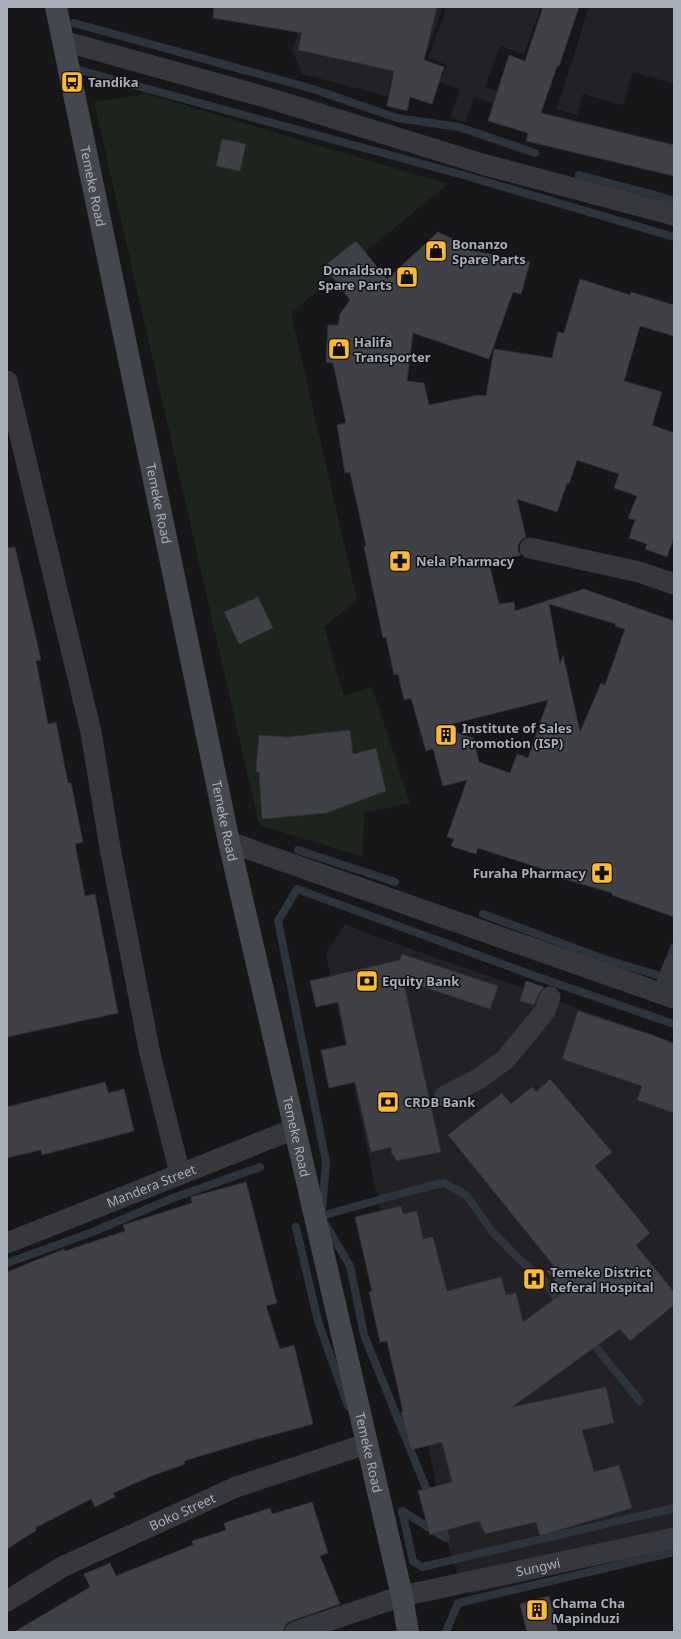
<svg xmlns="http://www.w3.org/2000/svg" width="681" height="1639" font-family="'Noto Sans',sans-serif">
<rect width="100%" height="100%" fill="#171619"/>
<g fill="#222226">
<polygon points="306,7 443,7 409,102 302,74 292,50 303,20"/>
<polygon points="447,7 541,7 524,54 500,46 485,87 520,100 516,112 474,97 465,122 450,117 460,89 440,82 447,65 428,58"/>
<polygon points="589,7 674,7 674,84 633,72 623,105 583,94 577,115 557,109"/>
<polygon points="345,924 368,934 550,997 576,1008 674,1042 674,1547 471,1594 462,1588 446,1538 414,1370 326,954"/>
</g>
<polygon fill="#1c241d" points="147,94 448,184 291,313 357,600 324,627 344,696 372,687 410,803 364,813 363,857 259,825 94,102"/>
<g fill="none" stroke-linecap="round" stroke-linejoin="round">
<g stroke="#2c353e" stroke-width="8">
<polyline points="74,23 313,89 397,118 459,127 535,153"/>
<polyline points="75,69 463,175 674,237"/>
<polyline points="579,175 655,195 674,201"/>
<polyline points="298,850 395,882"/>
<polyline points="483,914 607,960 664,977 674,947"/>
<polyline points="322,1210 326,1162 278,921 297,889 535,976 674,1024"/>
<polyline points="321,1216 414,1190 444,1183 466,1195 491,1230 518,1258 544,1280 562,1307"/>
<polyline points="324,1222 350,1266 364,1335 430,1498"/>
<polyline points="296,1227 318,1321 348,1406"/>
<polyline points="7,1263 90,1233 173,1198 260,1167"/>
<polyline points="589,1339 640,1401"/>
<polyline points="439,1522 446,1538 402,1511 413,1561 422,1567 674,1508"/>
<polyline points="446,1632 458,1603 674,1552"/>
</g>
</g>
<g fill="#404146" stroke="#303035" fill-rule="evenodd">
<polygon points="214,7 437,7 424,60 444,67 432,104 410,97 407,111 387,106 394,71 298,50 302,33 213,18"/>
<polygon points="543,7 579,7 559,66 557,66 541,113 674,145 674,176 526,141 528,133 488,121 509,55 525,61"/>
<polygon points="222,139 246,144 240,171 216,166"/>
<path d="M438,232L453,239L459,248L530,262L521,294L513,292L489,359L413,333L407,381L424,383L429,405L478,395L486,396L494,349L552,358L558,332L564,333L580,279L630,295L631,292L674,305V336L640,326L624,381L662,392L652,425L674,433V537L667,557L645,549L647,544L629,538L635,520L628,518L637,496L614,488L619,474L577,460L569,484L567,483L557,512L517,499L526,537L521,540L518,545V551L521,555L489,563L499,604L514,602L515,611L584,589L674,621V917L612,895V893L551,875L552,872L478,848L476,854L451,846L454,839L447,837L467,780L443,786L433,749L426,751L411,698L404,700L398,674L394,675L386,637L383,638L364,547L366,546L350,472L345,473L337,425L346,423L333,363L326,362L328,325H338L340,314L350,300L324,266L356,241L387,279ZM549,604L616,624L615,626L625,629L605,685L601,683L580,732L563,655L560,664ZM548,700L528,758L517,754L510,773L479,762L473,738L440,727Z"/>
<polygon points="15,547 41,660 36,661 48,724 56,722 68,783 71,783 83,842 75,844 85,896 95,894 118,1013 7,1037 7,548"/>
<polygon points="258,597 273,628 239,644 224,612"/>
<polygon points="350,730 353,754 376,748 386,791 326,813 262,819 259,772 256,771 259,735 288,737"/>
<polygon points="402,954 498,986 490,1009 403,980 441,1152 396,1161 394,1155 392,1155 391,1147 371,1152 355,1082 329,1088 321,1050 347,1045 338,1002 316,1007 310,981 400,960"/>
<polygon points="526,981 544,987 539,993 534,1005 520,1001"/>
<polygon points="578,1011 652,1035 674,1044 674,1113 637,1100 642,1086 562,1059"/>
<polygon points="550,1079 612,1152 595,1166 650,1233 636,1245 674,1292 674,1305 630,1341 620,1329 512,1407 606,1387 614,1423 582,1430 594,1472 619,1465 632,1508 540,1536 536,1522 485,1534 479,1521 430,1535 418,1491 452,1482 442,1442 411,1450 401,1412 403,1411 387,1341 380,1342 369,1292 372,1291 355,1217 401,1206 403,1214 417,1211 423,1239 433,1237 447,1291 501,1277 506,1295 516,1293 523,1322 564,1292 547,1271 554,1266 448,1135 502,1093 511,1104 532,1087 536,1092"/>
<polygon points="105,1082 108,1093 124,1089 134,1131 42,1155 41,1150 7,1158 7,1107"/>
<polygon points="246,1182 277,1303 266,1306 280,1349 294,1345 313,1424 250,1441 184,1461 185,1464 149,1477 113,1493 115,1497 95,1507 91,1499 35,1528 37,1530 7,1549 7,1272 64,1249 65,1251 125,1231 123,1225 192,1203 191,1197"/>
<polygon points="312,1502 328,1553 320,1556 340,1604 291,1621 286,1624 283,1632 14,1632 90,1587 84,1574 110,1563 116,1576 193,1545 192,1541 226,1530 224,1523 270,1508 272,1514"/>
<polygon points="549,1596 558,1632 527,1632 520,1604"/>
</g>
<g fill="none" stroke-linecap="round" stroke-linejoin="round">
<g stroke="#37383e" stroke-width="21">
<polyline points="63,41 265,97 482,164 674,215"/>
<polyline points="7,381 91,732 110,848 150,1054 180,1174"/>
<polyline points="530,548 639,572 674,584"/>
<polyline points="229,842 674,998"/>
<polyline points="663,994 674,965"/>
<polyline points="445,1096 478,1079 505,1060 545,1011 550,997"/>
<path id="s1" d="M7,1243L294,1129"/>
<path id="s2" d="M7,1601L62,1567L236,1487L366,1444"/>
<path id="s3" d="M295,1632L402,1596L674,1538"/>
</g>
<path stroke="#45474e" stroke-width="22" id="s4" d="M56,7L229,842L402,1596L408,1632"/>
</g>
<defs>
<g id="bus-square" transform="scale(1.15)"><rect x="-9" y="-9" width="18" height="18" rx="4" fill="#febb29" stroke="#111114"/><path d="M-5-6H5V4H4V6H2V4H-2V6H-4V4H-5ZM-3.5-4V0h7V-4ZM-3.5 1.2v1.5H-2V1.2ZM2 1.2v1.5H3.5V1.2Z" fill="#111"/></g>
<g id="shop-square" transform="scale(1.15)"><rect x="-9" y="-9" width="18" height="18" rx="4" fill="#febb29" stroke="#111114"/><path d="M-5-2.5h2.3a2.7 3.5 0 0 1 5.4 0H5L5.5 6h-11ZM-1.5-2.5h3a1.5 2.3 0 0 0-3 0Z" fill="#111"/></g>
<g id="pharmacy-square" transform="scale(1.15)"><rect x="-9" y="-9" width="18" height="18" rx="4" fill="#febb29" stroke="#111114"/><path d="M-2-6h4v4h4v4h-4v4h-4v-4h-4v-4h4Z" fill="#111"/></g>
<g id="building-square" transform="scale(1.15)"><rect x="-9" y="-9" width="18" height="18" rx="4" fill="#febb29" stroke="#111114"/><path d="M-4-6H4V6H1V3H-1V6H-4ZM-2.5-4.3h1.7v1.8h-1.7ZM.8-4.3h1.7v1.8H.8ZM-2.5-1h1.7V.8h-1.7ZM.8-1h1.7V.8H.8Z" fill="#111"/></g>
<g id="bank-square" transform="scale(1.15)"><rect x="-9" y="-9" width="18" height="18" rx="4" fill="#febb29" stroke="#111114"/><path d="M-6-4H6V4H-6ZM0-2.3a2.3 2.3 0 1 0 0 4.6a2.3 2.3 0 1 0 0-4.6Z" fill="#111"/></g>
<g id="hospital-square" transform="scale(1.15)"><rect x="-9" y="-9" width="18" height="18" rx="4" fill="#febb29" stroke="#111114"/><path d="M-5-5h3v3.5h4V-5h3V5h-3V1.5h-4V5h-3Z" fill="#111"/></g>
</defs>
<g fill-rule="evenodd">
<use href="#bus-square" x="72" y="82"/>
<use href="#shop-square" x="436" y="251"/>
<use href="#shop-square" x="407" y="277"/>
<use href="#shop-square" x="339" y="349"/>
<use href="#pharmacy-square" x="400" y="561"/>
<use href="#building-square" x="446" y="735"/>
<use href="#pharmacy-square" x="602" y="873"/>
<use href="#bank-square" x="367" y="981"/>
<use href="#bank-square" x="388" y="1102"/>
<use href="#hospital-square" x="534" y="1279"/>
<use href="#building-square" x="537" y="1610"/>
</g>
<g text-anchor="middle" stroke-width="3" stroke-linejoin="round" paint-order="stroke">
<g font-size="13" font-weight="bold" fill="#a8adba" stroke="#111114" text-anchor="start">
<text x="88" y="87">Tandika</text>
<text x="452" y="249">Bonanzo<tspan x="452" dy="15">Spare Parts</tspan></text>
<text x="392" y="275" text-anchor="end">Donaldson<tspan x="392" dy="15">Spare Parts</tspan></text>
<text x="354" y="347">Halifa<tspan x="354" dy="15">Transporter</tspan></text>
<text x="416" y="566">Nela Pharmacy</text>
<text x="462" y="733">Institute of Sales<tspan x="462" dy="15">Promotion (ISP)</tspan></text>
<text x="586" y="878" text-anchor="end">Furaha Pharmacy</text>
<text x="382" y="986">Equity Bank</text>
<text x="404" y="1107">CRDB Bank</text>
<text x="550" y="1277">Temeke District<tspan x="550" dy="15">Referal Hospital</tspan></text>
<text x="552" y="1608">Chama Cha<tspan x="552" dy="15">Mapinduzi</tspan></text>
</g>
<g font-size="13" fill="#a8adba" stroke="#111114">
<text dy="5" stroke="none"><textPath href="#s4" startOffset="183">Temeke Road</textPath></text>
<text dy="5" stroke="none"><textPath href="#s4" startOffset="507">Temeke Road</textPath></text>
<text dy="5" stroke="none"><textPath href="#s4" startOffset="831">Temeke Road</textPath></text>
<text dy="5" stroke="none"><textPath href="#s4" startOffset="1155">Temeke Road</textPath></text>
<text dy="5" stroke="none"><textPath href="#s1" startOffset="155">Mandera Street</textPath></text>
<text dy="5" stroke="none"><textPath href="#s4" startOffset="1479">Temeke Road</textPath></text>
<text dy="5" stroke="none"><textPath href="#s2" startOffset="197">Boko Street</textPath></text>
<text dy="5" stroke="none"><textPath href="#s3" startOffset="252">Sungwi</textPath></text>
</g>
</g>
<rect width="681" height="1639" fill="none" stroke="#a8adba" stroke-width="16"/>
</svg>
